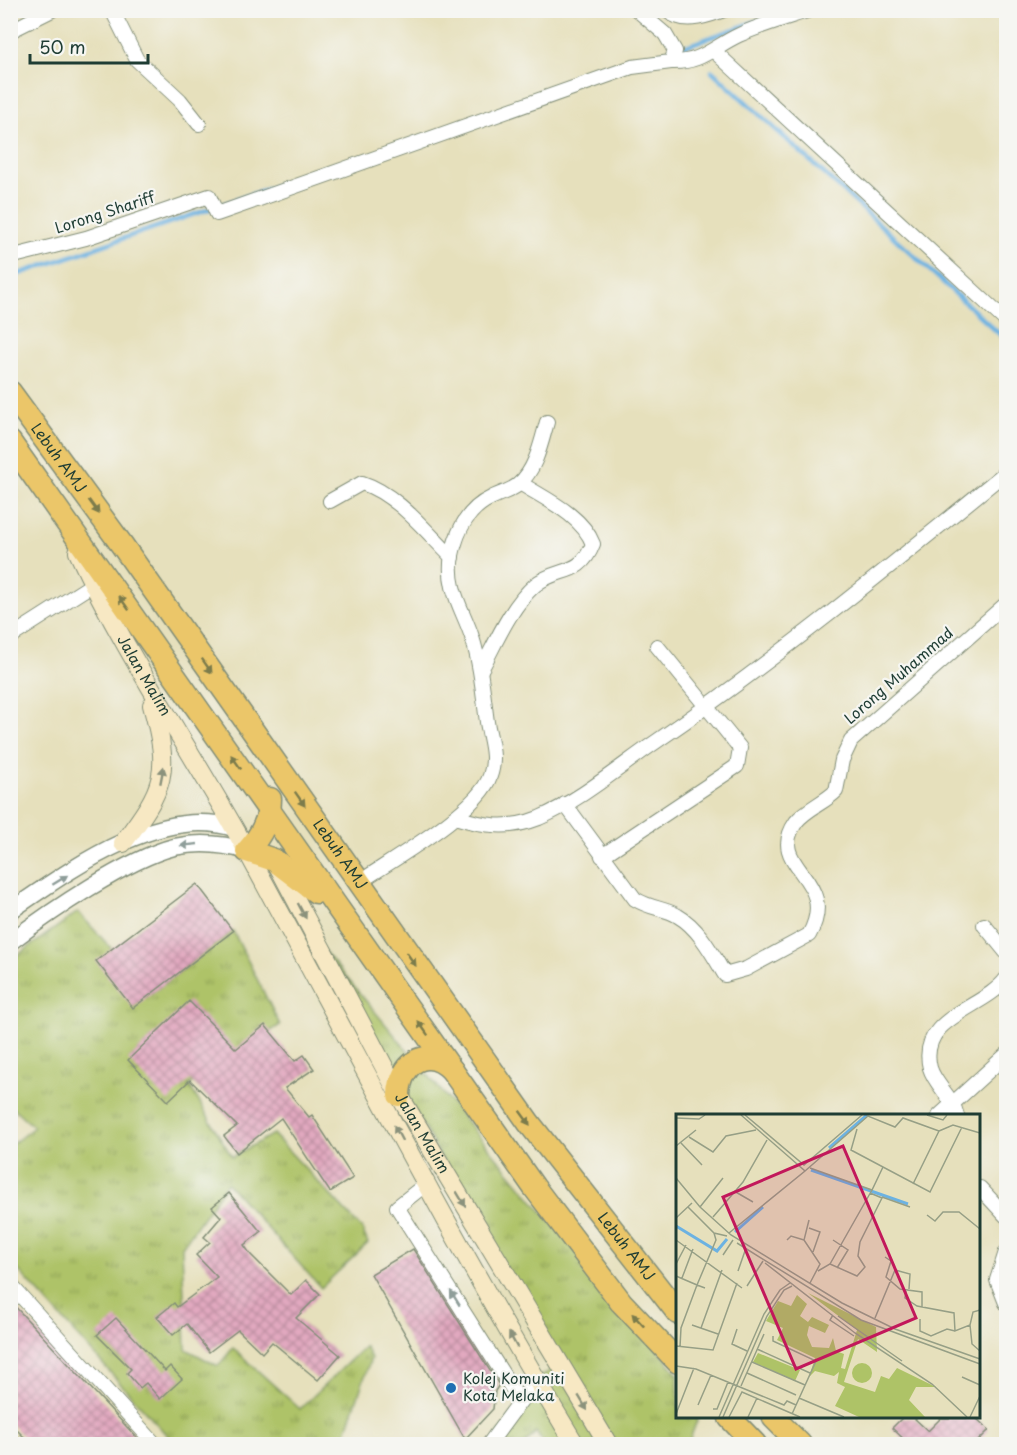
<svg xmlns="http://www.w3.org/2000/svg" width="1017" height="1455" font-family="'Playpen Sans',sans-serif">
<defs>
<pattern id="grass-tufts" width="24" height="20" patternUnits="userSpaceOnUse" patternTransform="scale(1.5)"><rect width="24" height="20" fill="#aec367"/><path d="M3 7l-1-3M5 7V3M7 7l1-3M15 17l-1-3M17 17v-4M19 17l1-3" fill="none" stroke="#8da056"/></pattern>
<pattern id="building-cross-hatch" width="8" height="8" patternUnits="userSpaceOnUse" patternTransform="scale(1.5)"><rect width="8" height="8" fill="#e2a9c0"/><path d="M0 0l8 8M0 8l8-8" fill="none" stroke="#b78b9d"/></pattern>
</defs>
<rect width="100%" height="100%" fill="#f6f6f2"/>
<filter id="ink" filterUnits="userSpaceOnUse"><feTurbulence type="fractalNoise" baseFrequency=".0167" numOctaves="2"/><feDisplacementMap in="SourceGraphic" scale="12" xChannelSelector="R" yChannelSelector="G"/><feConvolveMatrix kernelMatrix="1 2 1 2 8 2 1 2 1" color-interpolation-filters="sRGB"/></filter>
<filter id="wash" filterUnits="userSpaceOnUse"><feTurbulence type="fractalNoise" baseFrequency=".008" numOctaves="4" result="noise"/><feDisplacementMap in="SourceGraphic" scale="24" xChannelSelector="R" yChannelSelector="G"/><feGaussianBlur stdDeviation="1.35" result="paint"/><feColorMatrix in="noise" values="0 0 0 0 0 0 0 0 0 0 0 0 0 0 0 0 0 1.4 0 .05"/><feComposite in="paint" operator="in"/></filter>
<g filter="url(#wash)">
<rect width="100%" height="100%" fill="#e6e0bc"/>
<g fill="url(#grass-tufts)" stroke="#66804e" stroke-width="1.5">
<polygon points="78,912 152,993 233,931 280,1025 189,1085 232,1157 273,1134 362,1229 368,1243 321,1288 227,1183 182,1247 186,1349 218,1366 233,1348 300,1409 365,1346 371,1358 342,1444 171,1444 172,1441 11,1262 11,1145 34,1127 11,1106 11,960"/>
<polygon points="320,946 678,1374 678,1418 698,1418 688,1444 545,1444 536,1432 525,1444 491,1444 536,1380 560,1364"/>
</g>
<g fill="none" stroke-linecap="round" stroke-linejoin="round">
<g stroke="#6cb2e2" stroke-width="4.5">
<polyline points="646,60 757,21"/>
<polyline points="712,71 1006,340"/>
<polyline points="10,277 277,186"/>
</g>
</g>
<g id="blocks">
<g fill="url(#building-cross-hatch)">
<polygon points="197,884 233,931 133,1008 96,961"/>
<polygon points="189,1001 236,1049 265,1025 295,1061 304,1055 314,1069 285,1088 309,1117 312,1115 353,1178 330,1192 281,1118 237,1153 224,1136 237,1126 190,1080 168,1101 128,1060"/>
<polygon points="229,1193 261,1232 244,1245 251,1255 291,1295 306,1280 320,1294 296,1318 340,1355 318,1380 272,1342 262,1353 238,1330 209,1352 187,1324 173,1335 157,1317 174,1303 177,1307 217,1277 196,1255 210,1242 204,1237 221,1217 212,1207"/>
<polygon points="413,1249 499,1385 495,1391 493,1409 465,1439 371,1274"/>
<polygon points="10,1301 138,1439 133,1444 31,1444 10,1423"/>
<polygon points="116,1318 165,1371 170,1366 182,1379 160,1399 146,1383 140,1388 127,1373 131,1369 97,1335"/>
<polygon points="902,1418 914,1418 928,1431 941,1418 976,1418 989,1430 975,1444 909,1444 892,1428"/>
</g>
</g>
</g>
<g filter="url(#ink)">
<use href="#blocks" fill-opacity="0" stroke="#828e78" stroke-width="1.5"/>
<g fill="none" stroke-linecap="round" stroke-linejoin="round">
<g stroke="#828e78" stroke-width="16">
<g id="minor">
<polyline points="112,10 137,60 180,100 199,124"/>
<path d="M666,10C684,25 704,17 724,10"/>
<polyline points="10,31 52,10"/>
<polyline points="714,51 1006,321"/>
<path d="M671,62C702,63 713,47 739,35C761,25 786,18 810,10"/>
<polyline points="10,257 86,238 209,196 217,214 632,67 671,62 675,51 665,34 637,10"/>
<path d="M330,501L362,483C397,494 426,532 452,557"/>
<polyline points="10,637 93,584"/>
<path d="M481,670C496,642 511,606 535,585C558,566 580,578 593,544C582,515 545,499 520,483"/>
<path d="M565,804L635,899C651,909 665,908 678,916C699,928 713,955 725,975L746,969L809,935C841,877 764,868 796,822C806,809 824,803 836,791L842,760L851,741L1006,604"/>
<path d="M455,817C484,826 509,830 539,818C581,800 619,767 657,741C778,658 893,564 1006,472"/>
<polyline points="602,856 737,766 740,748 657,646"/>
<path d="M358,883C390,861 478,812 490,776C497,757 490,741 487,722C483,693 481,666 472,637C463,609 446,588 452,555C457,531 467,509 491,498C500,493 511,491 519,484C536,469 541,443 547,422"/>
<polyline points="984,925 1006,952"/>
<polyline points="939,1116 1006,1055"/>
<path d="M957,1116C953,1097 935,1085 930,1068C917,1017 984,1009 1006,979"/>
<polyline points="426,1184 397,1207 520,1401"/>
<polyline points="980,1188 1006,1216"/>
<polyline points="1006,1252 997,1280 1006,1303"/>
<polyline points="10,1284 155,1444"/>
<polyline points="10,1440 15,1444"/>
<polyline points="489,1444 536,1380"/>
</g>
</g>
<g stroke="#828e78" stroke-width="19">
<g id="tertiary">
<path d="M10,911C70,870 159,804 234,828"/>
<path d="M10,942C50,912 127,859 174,847C198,842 224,844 247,851"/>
</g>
</g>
<g stroke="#828e78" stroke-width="20">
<g id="secondary">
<path id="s1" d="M78,552C126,657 192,750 247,851C355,1050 458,1251 575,1444"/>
<path d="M123,843C165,787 171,774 152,705"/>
<path id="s2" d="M276,862L399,1095L608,1444"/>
</g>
</g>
<g stroke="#828e78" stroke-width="25">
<g id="trunk">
<path id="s3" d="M10,392L122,545L529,1123L678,1313"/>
<polyline points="10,442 534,1187 621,1302 678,1362"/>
<path d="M270,799C270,819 261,836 247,851L274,860L316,892"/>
<path d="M399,1095C400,1064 426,1044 452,1070"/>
<polyline points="730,1418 755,1444"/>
<polyline points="774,1418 800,1444"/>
</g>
</g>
<use href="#minor" stroke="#fff" stroke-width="14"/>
<use href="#tertiary" stroke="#fff" stroke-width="16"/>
<use href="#secondary" stroke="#f7e8c3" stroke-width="18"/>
<use href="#trunk" stroke="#ebc669" stroke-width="22"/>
</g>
<defs><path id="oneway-solid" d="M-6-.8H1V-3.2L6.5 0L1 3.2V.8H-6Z" transform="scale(1.5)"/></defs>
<g fill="#7b7b4c">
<use href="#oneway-solid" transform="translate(94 507) rotate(54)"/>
<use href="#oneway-solid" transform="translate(124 603) rotate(-125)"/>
<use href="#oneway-solid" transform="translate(207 666) rotate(55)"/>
<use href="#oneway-solid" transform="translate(236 762) rotate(-125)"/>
<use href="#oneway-solid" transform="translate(300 799) rotate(55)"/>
<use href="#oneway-solid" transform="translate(411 959) rotate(55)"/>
<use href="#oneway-solid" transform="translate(423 1028) rotate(-125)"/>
<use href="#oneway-solid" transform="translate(525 1118) rotate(54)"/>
<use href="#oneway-solid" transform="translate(638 1320) rotate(-133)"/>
</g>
<g fill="#8b927c">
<use href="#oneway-solid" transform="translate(162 775) rotate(-79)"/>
<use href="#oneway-solid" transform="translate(302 911) rotate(62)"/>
<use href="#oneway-solid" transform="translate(398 1133) rotate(-118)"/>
<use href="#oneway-solid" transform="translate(461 1199) rotate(59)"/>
<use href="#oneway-solid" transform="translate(513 1340) rotate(-119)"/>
<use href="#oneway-solid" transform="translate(583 1403) rotate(59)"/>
</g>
<g fill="#8f9e9a">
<use href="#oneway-solid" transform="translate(189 845) rotate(174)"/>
<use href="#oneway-solid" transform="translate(60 880) rotate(-32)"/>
<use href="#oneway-solid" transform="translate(455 1298) rotate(-122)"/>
</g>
</g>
<circle fill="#1f6fb2" stroke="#f6f6f2" stroke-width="2" cx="451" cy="1388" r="6"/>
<g text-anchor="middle" stroke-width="4.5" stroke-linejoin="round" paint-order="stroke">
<g font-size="15" fill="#1f3d34" stroke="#f6f6f2">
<text transform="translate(105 213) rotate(-18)" y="5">Lorong Shariff</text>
<text dy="5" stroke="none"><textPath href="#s3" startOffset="82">Lebuh AMJ</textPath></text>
<text dy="5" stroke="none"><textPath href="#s1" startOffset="140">Jalan Malim</textPath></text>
<text transform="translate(899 676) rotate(-41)" y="5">Lorong Muhammad</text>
<text dy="5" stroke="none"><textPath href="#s3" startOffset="568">Lebuh AMJ</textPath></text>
<text dy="5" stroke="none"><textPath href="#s2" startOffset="308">Jalan Malim</textPath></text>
<text dy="5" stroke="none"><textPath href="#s3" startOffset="1054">Lebuh AMJ</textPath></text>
</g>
<g font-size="15" fill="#1f3d34" stroke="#f6f6f2" text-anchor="start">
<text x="463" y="1384">Kolej Komuniti<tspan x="463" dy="17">Kota Melaka</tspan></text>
</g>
</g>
<g transform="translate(676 1114)">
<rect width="304" height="304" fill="#e6e0bc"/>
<path d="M132,179L200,213L201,238L182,225L168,268L199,278L205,262L213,265L221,254L260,273H240L233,286L249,303H183L159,292L169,273L161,269L163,258L158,262L139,257L133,263L139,244L101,226L107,214L90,207L102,187L115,192L121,181L131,190L124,202L132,208L136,203L153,211L149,219L133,212L131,221L136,233L153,234L157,224L160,237L168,240L165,254L169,255L181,216ZM82,239L124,256L119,267L77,248Z" fill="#aec367"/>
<path d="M176 259a10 10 0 1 1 20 0a10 10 0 1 1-20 0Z" fill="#aec367"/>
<path fill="none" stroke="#6cb2e2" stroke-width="3" d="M153,34L191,1M135,56L232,90M0,112L41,137L51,125M59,118L87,93"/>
<path fill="none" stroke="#969f86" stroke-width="1.5" d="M69,1L128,51L186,1M251,1L267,6L271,1M0,4L23,5L29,1M181,15L175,36L254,78L286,13M263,17L277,11L304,19M13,23L37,38L50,22L80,16M5,29L26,51M0,32L20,16M134,54L196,76L207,53M129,57L192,2L219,13L227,4L263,17M0,64L24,93L55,121L166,189L219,215L304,245M237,70L263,17M58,77L77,88M206,83L234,93M12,93L38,119L51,122M24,93L47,64M251,101L259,107L267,98H283L304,115M37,103L67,68L91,26M0,104L16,89M133,106L128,126L144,150L134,169M133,114L144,118L137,138M53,119L129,57L65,1M0,126L66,174M111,126L115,122L128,126M157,126L172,136L161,154M61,129L185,206L304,250M47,141L57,126M209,143L215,147L210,163L224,175L246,178V194M89,149L179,219L256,270L291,303M0,150L10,131M154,150L181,162L189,153L182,142L184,128L206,84L194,79M62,157L70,134M142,157L154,150L196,76M0,162L21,171L5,214L4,233M6,164L17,135M71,172L87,147M29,174L21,171L40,126L38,119M230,177L229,184L241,192L278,199L279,217L294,211L297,198L304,196M157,201L154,206L178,222M162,202L226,247M199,204L219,156L234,160L233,175M244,205V217L255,222L271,215L279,217M16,211L42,220M294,211L296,230L304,237M25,214L46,156M61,215L56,230L71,237M97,222V227L140,247L116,300M0,232L37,236L61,169M81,235L134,259M76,248L129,271M0,252L20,255L108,291L111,287L120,291M71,259L120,281M286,263L304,271M65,272L88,220M123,284L168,303M22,291L35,261M37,295H41L52,268M0,300L18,254M43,303L88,200L104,176L114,169M47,303L91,202L108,176L116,172M53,303L66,278L124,303M72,303L81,284M294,303L304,282"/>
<path fill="#c2185b" fill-opacity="0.15" stroke="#c2185b" stroke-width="3" d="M167,32L240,204L120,255L47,83Z"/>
<rect width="304" height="304" fill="none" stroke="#1f3d34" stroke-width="3"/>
</g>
<rect width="1017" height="1455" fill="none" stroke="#f6f6f2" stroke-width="36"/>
<path d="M30 54v9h118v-9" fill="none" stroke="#1f3d34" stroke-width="3"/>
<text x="39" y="54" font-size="18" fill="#1f3d34" stroke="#f6f6f2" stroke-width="4.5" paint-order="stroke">50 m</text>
</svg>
